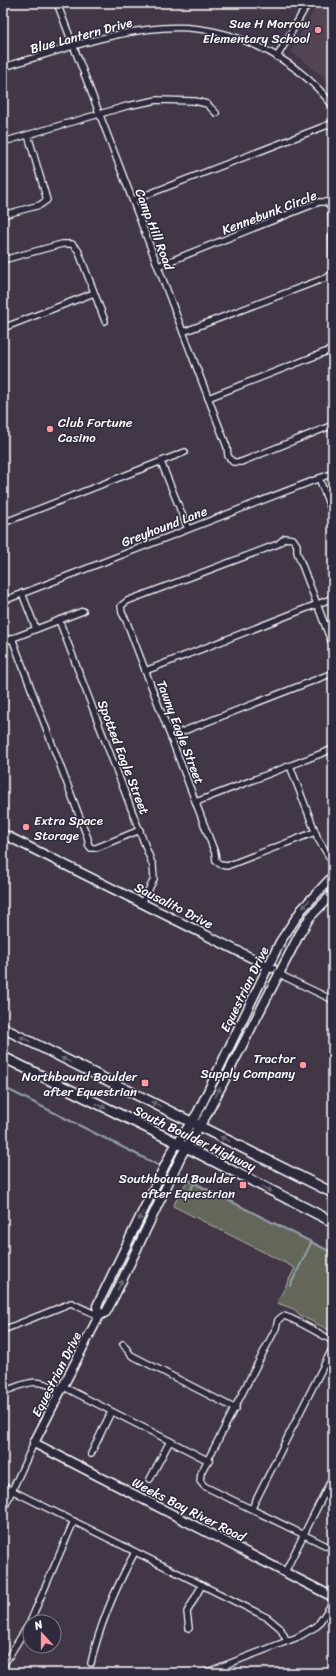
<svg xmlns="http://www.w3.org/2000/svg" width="336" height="1676" font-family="Sriracha,sans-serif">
<rect width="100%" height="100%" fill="#423747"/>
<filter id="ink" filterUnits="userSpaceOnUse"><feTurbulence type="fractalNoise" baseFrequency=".025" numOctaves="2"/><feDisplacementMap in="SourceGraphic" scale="8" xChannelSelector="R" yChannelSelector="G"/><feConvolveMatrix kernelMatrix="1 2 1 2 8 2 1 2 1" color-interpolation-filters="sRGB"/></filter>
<g filter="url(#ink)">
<polygon fill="#534452" points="318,3 333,3 333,89 322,76 291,51"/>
<polygon fill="#636658" stroke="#b1b2ac" points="188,1179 333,1253 333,1332 301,1316 294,1309 277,1303 295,1268 173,1206"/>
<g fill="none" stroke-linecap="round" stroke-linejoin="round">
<g stroke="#92a0ac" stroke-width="2">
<polyline points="3,1087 158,1165"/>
<polyline points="188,1180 333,1253"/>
<polyline points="190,1192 194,1183"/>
<polyline points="290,1286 311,1243"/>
</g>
<g stroke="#fff" stroke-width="8">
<g id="street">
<polyline points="57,3 227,447 228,456 233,462 241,462 333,425"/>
<polyline points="277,57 308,3"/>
<path d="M3,67C52,53 112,31 163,28C227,23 294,55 333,106"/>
<polyline points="3,142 127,106 157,100 195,101 207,104 216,113"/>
<polyline points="133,200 333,123"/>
<polyline points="3,215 40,205 47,200 28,135"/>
<polyline points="3,260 62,244 72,244 78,250 105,321"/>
<polyline points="158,266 319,202 327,202 331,208 333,266 332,273 328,277 183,332"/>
<polyline points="3,328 94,293"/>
<polyline points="208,398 333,349"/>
<polyline points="161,462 188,529"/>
<polyline points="319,478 333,515"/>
<polyline points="3,523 185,452"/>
<polyline points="22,593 36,629"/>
<polyline points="3,601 333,473"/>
<polyline points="59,620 153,866 154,879 142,903"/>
<polyline points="12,638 88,839 88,844 91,848 96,848 140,830"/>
<polyline points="3,642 83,611"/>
<polyline points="145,671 333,598"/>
<polyline points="171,736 333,673"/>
<polyline points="290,766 318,839 333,863"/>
<polyline points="196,802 333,749"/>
<polyline points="315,832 227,866 221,865 216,861 215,853 126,620 122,613 121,606 127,601 278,544 285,538 293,539 297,545 297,552 333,646"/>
<polyline points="278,972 285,977 333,1000"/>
<polyline points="3,1330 71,1303 99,1316"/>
<path d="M333,1341C322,1335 292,1317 283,1316L278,1320L276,1328L201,1473L200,1481L204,1486L333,1549"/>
<polyline points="123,1344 131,1355 236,1409"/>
<polyline points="64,1387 209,1461"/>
<path d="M3,1392C30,1382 34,1377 62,1391"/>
<polyline points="91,1454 111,1412"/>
<polyline points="150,1479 170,1441"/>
<polyline points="3,1486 268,1618 280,1628 287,1641"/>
<polyline points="252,1508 333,1347"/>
<polyline points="3,1510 34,1443"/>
<polyline points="285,1572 333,1476"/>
<polyline points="30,1622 74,1521"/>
<polyline points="189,1628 187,1612 202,1585"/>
<path d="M91,1663C100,1623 116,1587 135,1552"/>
<polyline points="3,1666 30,1622"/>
<polyline points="205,1673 298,1637 317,1626 333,1602"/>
</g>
</g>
<g stroke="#fff" stroke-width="11">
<g id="secondary">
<polyline points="3,834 272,968"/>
<polyline points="333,893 310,917 299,935 206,1116 199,1126 181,1156 114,1297 106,1312 99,1316 34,1443 333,1597"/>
<polyline points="99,1316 97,1306 171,1153 198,1112 280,942 302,909 333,876"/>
</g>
</g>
<g stroke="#fff" stroke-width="12">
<g id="primary">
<polyline points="3,1028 333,1193"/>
<polyline points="3,1057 186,1147 333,1222"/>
</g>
</g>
<use href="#street" stroke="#2f2a3d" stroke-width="5.5"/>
<use href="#secondary" stroke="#2f2a3d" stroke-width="8"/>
<use href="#primary" stroke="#2f2a3d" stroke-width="9"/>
</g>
<defs><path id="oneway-solid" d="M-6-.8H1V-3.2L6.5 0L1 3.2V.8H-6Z"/></defs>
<g fill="#6d6a77">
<use href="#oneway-solid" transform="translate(306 904) rotate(130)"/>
<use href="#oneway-solid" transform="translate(25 1039) rotate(-154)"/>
<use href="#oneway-solid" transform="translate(66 1060) rotate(-154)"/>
<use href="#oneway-solid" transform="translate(218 1092) rotate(-63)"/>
<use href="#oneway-solid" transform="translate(156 1104) rotate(-154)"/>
<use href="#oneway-solid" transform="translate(101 1106) rotate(27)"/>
<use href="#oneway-solid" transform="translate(225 1139) rotate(-153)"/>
<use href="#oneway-solid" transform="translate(267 1189) rotate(27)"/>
<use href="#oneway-solid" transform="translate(141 1216) rotate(116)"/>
<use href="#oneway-solid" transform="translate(120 1285) rotate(-64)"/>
</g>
</g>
<g fill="#ff9aa2" stroke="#2f2a3d" stroke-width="1.5">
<circle cx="318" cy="30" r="4"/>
<circle cx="50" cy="429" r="4"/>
<circle cx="26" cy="827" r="4"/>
<circle cx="303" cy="1065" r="4"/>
<rect x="141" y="1079" width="8" height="8" rx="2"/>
<rect x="239" y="1181" width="8" height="8" rx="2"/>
</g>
<g text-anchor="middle" stroke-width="3" stroke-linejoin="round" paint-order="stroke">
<g font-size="13" fill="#fff" stroke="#2f2a3d" text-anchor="end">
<text x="310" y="28">Sue H Morrow<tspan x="310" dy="15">Elementary School</tspan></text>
<text x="58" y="427" text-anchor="start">Club Fortune<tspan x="58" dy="15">Casino</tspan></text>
<text x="34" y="825" text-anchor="start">Extra Space<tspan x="34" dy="15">Storage</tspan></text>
<text x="295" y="1063">Tractor<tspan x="295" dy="15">Supply Company</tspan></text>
<text x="137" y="1081">Northbound Boulder<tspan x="137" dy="15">after Equestrian</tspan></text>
<text x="235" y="1183">Southbound Boulder<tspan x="235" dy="15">after Equestrian</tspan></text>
</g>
<g font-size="13" fill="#fff" stroke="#2f2a3d">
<text transform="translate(81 35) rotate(-15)" y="5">Blue Lantern Drive</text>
<text transform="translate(269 212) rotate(-21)" y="5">Kennebunk Circle</text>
<text transform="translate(155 229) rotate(69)" y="5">Camp Hill Road</text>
<text transform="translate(164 526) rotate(-21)" y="5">Greyhound Lane</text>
<text transform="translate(181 732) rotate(69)" y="5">Tawny Eagle Street</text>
<text transform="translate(124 757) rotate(69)" y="5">Spotted Eagle Street</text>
<text transform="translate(174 905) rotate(27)" y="5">Sausalito Drive</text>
<text transform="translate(244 989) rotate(-64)" y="5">Equestrian Drive</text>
<text transform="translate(195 1138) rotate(26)" y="5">South Boulder Highway</text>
<text transform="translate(56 1374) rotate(-63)" y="5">Equestrian Drive</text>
<text transform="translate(189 1509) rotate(27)" y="5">Weeks Bay River Road</text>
</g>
</g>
<rect width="336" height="1676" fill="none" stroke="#2f2a3d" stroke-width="16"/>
<rect x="8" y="8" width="320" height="1660" fill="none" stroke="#fff" stroke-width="1.5" filter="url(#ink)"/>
<g transform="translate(42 1634) rotate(339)"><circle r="19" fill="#2f2a3d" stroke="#827f8b"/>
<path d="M0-3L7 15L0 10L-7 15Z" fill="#ff9aa2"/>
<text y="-6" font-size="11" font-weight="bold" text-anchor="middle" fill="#ffffff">N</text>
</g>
</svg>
